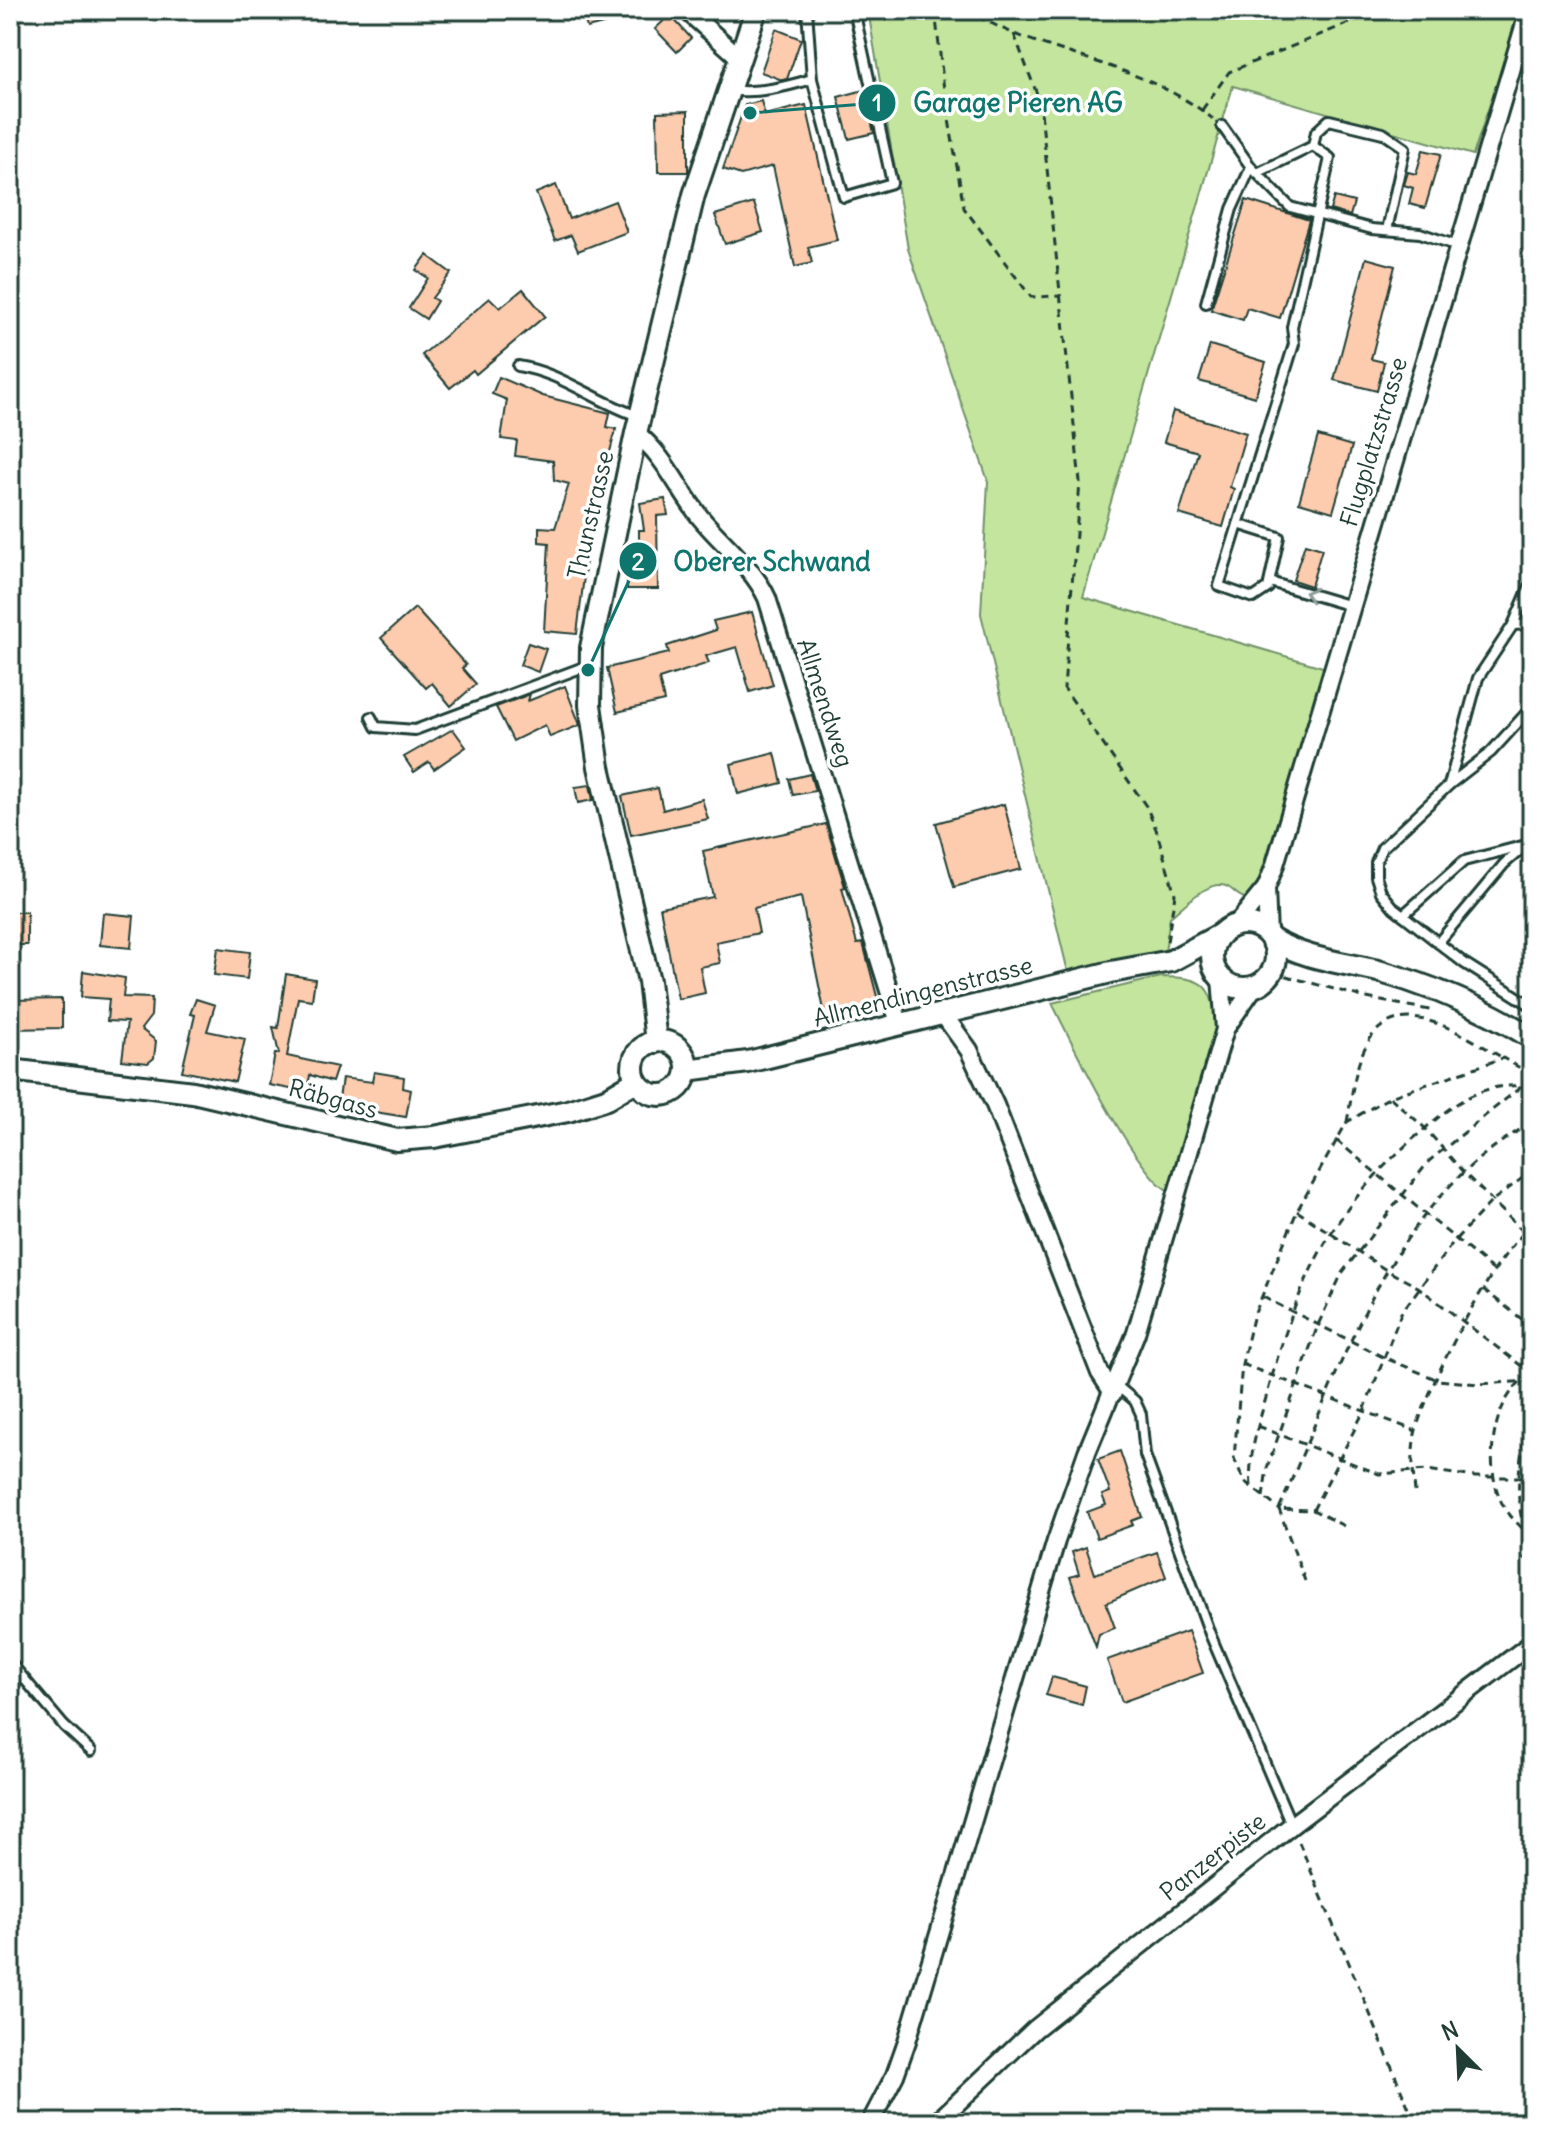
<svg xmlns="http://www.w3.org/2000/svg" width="1542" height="2133" font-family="Delius,sans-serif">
<rect width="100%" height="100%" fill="#fff"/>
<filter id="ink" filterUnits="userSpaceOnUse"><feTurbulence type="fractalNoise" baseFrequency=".0125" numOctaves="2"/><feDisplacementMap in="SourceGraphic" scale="16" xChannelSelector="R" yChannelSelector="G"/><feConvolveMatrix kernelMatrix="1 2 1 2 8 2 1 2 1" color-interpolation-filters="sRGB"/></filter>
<g filter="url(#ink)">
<g fill="#c3e59e" stroke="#719169" stroke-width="2">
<path d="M868,10H1521L1473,155L1233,86L1083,597L1326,668L1256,890L1245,898C1237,896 1235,891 1228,887C1210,877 1183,907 1170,917L1165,952L1068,972L981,614L988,481L908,249Z"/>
<path d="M1161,977C1203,977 1213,984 1216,1026L1169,1191C1136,1175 1071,1041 1052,1003Z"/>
</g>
<g fill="#fdcbad" stroke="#1f3d34" stroke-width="2">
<polygon points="582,10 638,10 638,15 587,28"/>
<polygon points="670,15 691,38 677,52 655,29"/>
<polygon points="776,29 801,39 787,79 782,80 761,72"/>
<polygon points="864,90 874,133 849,139 838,97"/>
<polygon points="761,101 765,115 806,105 837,240 808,247 812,263 795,267 773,166 741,175 723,169 745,105"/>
<polygon points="688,111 688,172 658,172 657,112"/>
<polygon points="1423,150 1441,154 1425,208 1409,204 1413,188 1404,185 1408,172 1416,174"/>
<polygon points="556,185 569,219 615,201 627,232 578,251 571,235 555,241 536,193"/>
<polygon points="1334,197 1354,202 1350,216 1330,210"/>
<polygon points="1246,200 1309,220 1280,318 1247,308 1243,320 1211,310"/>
<polygon points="754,203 763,232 725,244 715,215"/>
<polygon points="427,255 451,273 432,298 437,301 426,319 409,308 428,278 416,270"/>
<polygon points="1366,258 1395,266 1371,359 1384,362 1377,391 1334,380"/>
<polygon points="523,289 545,316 476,374 473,370 450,388 422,355 490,298 500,308"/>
<polygon points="1210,345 1266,362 1255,397 1199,381"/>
<polygon points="499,377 543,396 610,413 607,427 616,429 590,527 577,634 544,631 549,543 539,542 539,527 555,528 569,484 554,480 553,461 515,456 517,441 501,439 507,400 492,394"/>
<polygon points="1173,411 1246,433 1230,487 1234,489 1223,527 1179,514 1198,452 1164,442"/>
<polygon points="1318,436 1352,446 1333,512 1299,502"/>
<polygon points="665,499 668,515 657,516 658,589 627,589 627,554 630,547 639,547 639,530 644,530 640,503"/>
<polygon points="1305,544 1322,549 1311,586 1293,580"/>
<polygon points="415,608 466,665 462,668 476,684 451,706 432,683 426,688 381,638"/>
<polygon points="752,612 773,685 750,692 737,647 706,656 709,663 659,679 664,701 617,712 607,668 669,653 667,646 716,630 713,621"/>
<polygon points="528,643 546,649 538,672 520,665"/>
<polygon points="565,686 580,725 550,737 545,725 513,741 496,707 530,694 528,701"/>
<polygon points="453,729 466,747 434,769 429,762 414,772 404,757"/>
<polygon points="775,753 782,783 738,794 731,764"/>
<polygon points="810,774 815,791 793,795 789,779"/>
<polygon points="590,785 593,800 578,803 575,787"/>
<polygon points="658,788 663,810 702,799 708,819 631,835 622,796"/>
<polygon points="1004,804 1021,869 954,887 936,823"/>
<polygon points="826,824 845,887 842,888 857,944 863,943 880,1008 826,1020 801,897 754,908 759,933 716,942 720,963 700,967 705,993 678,999 660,907 713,897 703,851"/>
<rect x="10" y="912" width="17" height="33"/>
<polygon points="103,913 134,916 131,948 100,945"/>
<polygon points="218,948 250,952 247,979 214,975"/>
<polygon points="83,971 125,978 123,997 152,998 151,1016 141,1029 156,1041 154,1058 148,1063 122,1060 127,1022 107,1021 109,999 81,997"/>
<polygon points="286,974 315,979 312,1000 298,998 287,1056 337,1067 332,1082 310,1075 307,1092 269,1085 275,1054 279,1054 273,1027 278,1028"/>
<polygon points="62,999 62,1028 10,1029 10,1000"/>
<polygon points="196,999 215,1005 207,1031 245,1039 235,1082 182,1071 195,1015 190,1014"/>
<polygon points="374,1072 404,1077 403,1088 411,1090 406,1117 338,1106 342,1078 372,1082"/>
<polygon points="1120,1451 1142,1517 1131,1521 1133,1525 1097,1538 1087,1512 1106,1505 1102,1495 1110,1492 1098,1459"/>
<polygon points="1086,1547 1095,1574 1157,1552 1166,1577 1106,1603 1115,1628 1099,1634 1096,1647 1070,1577 1079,1574 1072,1552"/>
<polygon points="1188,1631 1203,1673 1122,1702 1107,1660"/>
<polygon points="1052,1677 1086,1686 1082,1705 1046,1695"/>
</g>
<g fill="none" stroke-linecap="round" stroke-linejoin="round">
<g stroke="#1f3d34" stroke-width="14">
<g id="service">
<polyline points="807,10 812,79 844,197 892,183 854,10"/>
<path d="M729,90C757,94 785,87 812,79"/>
<polyline points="1222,126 1251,167 1290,207 1372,229 1420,233 1458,246"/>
<polyline points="1313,146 1316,132 1329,120 1383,133 1405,148 1387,230"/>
<polyline points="1206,303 1232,209 1251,167"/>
<path d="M518,366C562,373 596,402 638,416"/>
<polyline points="1238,524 1279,537 1268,588 1253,598 1219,586 1294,344 1292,327 1330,158 1313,146 1257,173"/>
<polyline points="1532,581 1513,625 1478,678 1449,785 1382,848 1376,862 1376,877 1381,892 1394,908 1464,963 1532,1006"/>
<polyline points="1270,582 1351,606"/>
<polyline points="1513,625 1532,624"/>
<polyline points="371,717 376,727 415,730 589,665"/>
<polyline points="1450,784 1491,752 1532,707"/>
<polyline points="1403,915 1464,861 1526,845"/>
<polyline points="1438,943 1504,864 1532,840"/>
<polyline points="1116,1385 1135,1401 1141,1414 1145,1455 1210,1634 1291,1824"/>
<polyline points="10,1662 64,1726 91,1751"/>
</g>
</g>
<g stroke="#1f3d34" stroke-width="22">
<g id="minor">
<polyline points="686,10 740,58"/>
<path d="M636,433C663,454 679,490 700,517C721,543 753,567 767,598L900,1026"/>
<polyline points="1266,888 1268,935"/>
<polyline points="1236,925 1266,888 1274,868 1529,10"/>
<polyline points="1221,978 1225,1029"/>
<polyline points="943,1014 969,1050 995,1105 1100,1373 1113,1393"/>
<polyline points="870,2123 895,2075 907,2041 1056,1541 1087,1452 1136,1333 1225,1029 1254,987"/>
<polyline points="936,2123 1035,2029 1292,1825 1532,1643"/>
</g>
</g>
<g stroke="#1f3d34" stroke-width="26">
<g id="tertiary">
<circle cx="1244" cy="956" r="32"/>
<path d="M1271,939C1305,959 1340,962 1378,971C1432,986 1484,1008 1532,1038"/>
<circle cx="660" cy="1068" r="27"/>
<polyline points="656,1042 649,981 599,767 590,705 591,648 636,433 694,195 756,10"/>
<polyline points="10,1070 193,1092 397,1140 434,1137 568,1111 606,1099 636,1081"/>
<polyline points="687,1070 748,1062 1111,972 1171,961 1219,935"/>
</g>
</g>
<g stroke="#1f3d34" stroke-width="3" stroke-dasharray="8 6" stroke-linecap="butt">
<polyline points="935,10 944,90 964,208 1031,297 1060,296"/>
<path d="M965,10C981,18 998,27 1015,34C1081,60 1156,73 1213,119"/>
<polyline points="1014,34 1040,102 1080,482 1064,688 1146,806 1156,829 1175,894 1167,942"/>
<polyline points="1202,110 1229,72 1381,10"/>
<polyline points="1272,972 1366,998 1435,1011"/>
<polyline points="1390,1097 1425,1128 1463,1172 1532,1240"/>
<path d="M1347,1122C1352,1096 1354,1067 1367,1044C1397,988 1467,1037 1503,1058"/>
<polyline points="1336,1140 1493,1270"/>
<polyline points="1297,1211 1386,1270 1418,1287 1532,1374"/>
<polyline points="1483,1289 1532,1327"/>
<polyline points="1263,1297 1383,1357 1438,1380 1479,1384 1532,1381"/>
<polyline points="1242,1364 1416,1431"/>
<path d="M1520,1382C1492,1408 1485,1463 1500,1499C1505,1511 1514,1520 1523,1529L1532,1519"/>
<path d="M1532,1413C1520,1443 1509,1514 1532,1539"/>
<polyline points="1258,1426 1379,1474 1427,1470 1475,1477 1532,1477"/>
<path d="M1251,1486C1248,1454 1259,1422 1268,1391C1299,1278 1330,1210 1421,1132C1452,1105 1479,1083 1522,1086L1532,1107"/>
<path d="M1415,1492C1413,1473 1411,1449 1416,1430C1429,1384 1494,1253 1532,1226"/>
<polyline points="1263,1497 1267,1468 1318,1325 1342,1273 1429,1161 1522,1086 1531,1074"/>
<polyline points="1313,1510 1364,1411 1401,1313 1454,1241 1493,1200 1532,1171"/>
<path d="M1344,1526L1313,1510L1279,1509C1341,1370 1388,1200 1532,1123"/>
<polyline points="1523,1559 1532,1554"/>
<polyline points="1305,1581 1279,1509 1244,1481 1234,1458 1242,1364 1253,1318 1297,1211 1347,1122 1390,1097 1503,1058 1532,1075"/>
<polyline points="1299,1842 1415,2123"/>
</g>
<use href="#service" stroke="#fff" stroke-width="8"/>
<use href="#minor" stroke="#fff" stroke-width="16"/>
<use href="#tertiary" stroke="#fff" stroke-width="20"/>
</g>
<defs><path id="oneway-chevron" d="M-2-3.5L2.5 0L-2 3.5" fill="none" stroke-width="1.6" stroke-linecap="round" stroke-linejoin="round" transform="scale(2)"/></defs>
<use stroke="#8f9e9a" href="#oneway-chevron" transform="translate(1310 594) rotate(-164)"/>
</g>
<g text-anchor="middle" stroke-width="7" stroke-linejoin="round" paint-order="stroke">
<g font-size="24" fill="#1f3d34" stroke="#fff">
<text transform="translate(1374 442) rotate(-73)" y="8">Flugplatzstrasse</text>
<text transform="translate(591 515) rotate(-77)" y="8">Thunstrasse</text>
<text transform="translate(825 703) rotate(72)" y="8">Allmendweg</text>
<text transform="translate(923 992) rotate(-14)" y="8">Allmendingenstrasse</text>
<text transform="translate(333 1099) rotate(15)" y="8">Räbgass</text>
<text transform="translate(1213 1857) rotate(-38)" y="8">Panzerpiste</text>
</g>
</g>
<path fill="none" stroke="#0f766e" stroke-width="3" d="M750 113L877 103M588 670L638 561"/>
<g fill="#0f766e" stroke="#fff" stroke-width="3">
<circle cx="750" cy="113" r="8"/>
<circle cx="588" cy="670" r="8"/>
<circle cx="877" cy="103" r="20"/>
<circle cx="638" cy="561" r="20"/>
</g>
<g font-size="24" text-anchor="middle" font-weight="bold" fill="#fff">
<text x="877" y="111">1</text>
<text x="638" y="570">2</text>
</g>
<g font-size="26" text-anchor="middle" font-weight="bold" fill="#0f766e" stroke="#fff" stroke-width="7" stroke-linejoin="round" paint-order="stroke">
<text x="1018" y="112">Garage Pieren AG</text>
<text x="772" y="571">Oberer Schwand</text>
</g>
<rect width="1542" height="2133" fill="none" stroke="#fff" stroke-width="40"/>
<rect x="20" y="20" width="1502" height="2093" fill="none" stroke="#1f3d34" stroke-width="3" filter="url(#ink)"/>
<g transform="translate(1458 2049) rotate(336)" stroke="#ffffff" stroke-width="6" paint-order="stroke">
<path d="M0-6L14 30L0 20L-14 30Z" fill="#1f3d34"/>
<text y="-12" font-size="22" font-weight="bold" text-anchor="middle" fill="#1f3d34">N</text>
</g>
</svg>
